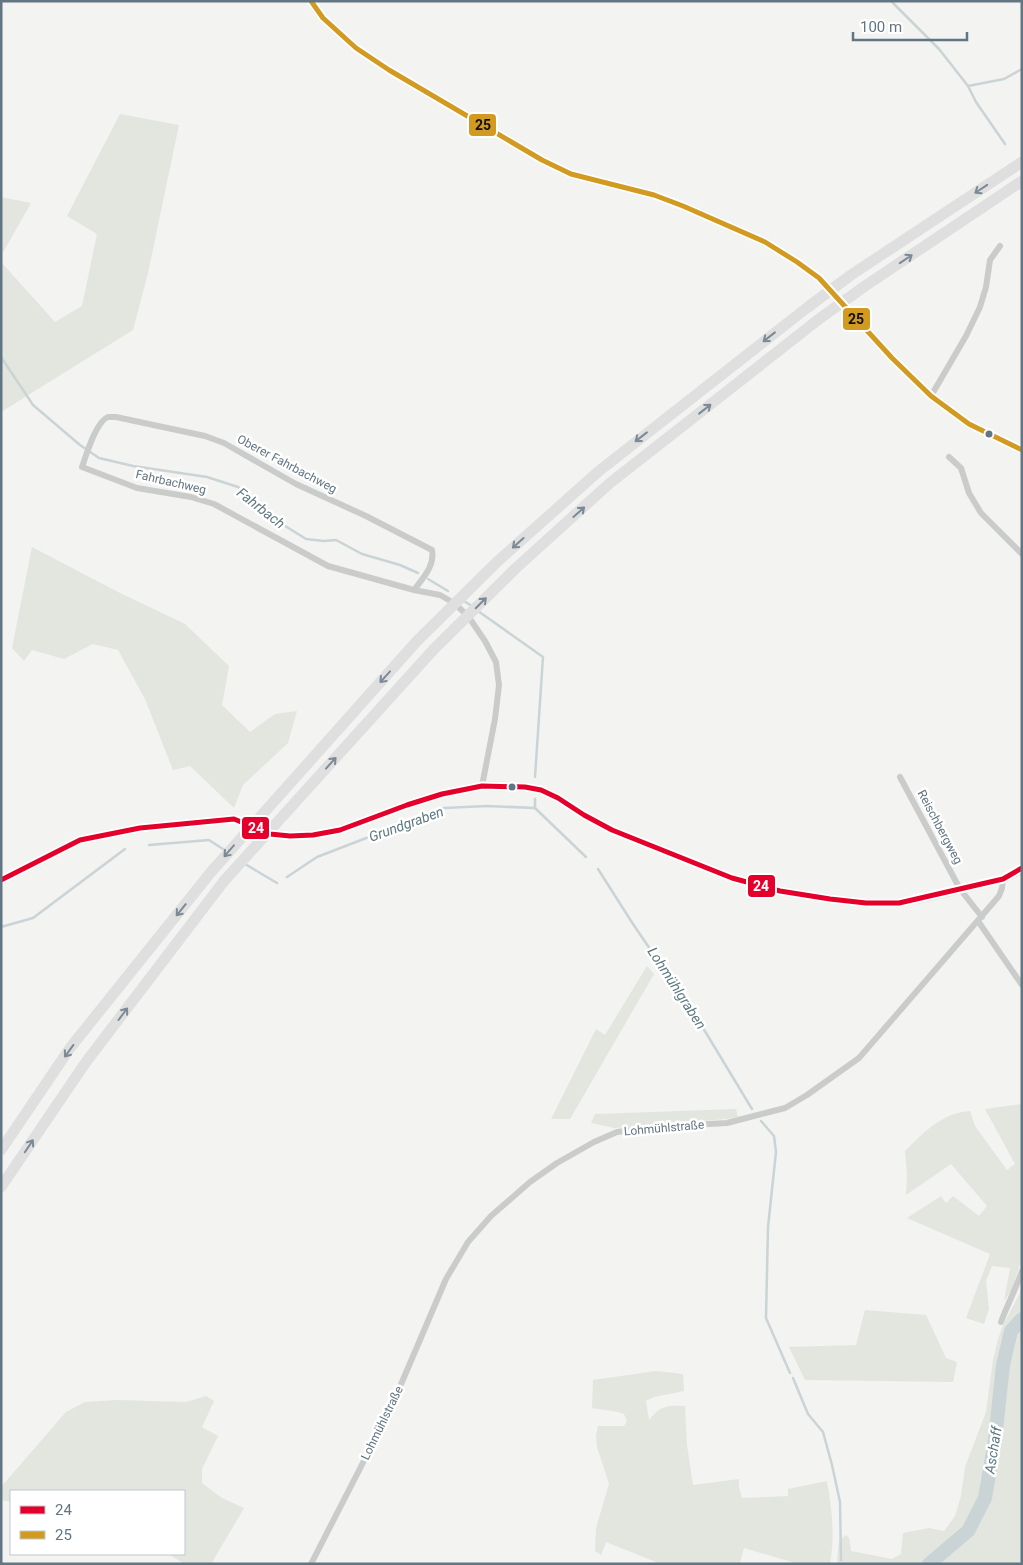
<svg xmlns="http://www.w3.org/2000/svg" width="1023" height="1565" font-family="Roboto,sans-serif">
<rect width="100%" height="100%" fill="#f3f3f1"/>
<g fill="#e2e6df">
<polygon points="120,114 179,125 148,273 133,330 1,412 1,262 55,322 82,306 97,234 67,216"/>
<polygon points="1,197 31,203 1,256"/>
<polygon points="32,547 118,592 185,624 229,666 222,705 250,732 275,714 297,711 288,743 243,785 234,808 190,766 173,770 145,699 118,650 93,644 64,659 32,650 24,661 12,648"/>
<polygon points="647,966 654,974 570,1119 551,1119 596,1029 605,1035"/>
<path d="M1022,1104V1258L1012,1290L1004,1301L1010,1268L992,1266L986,1281L989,1309L984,1324L966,1318L990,1254L907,1218L941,1196L946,1203L953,1196L979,1216L987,1206L951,1164L906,1195L907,1175L905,1151C924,1132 942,1113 970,1111L975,1126L1007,1170L1015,1164L985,1109Z"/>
<polygon points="736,1109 738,1117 727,1119 614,1128 591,1123 595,1114"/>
<polygon points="1022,1289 1022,1564 838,1564 837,1560 839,1541 846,1535 849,1538 851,1551 892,1559 901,1554 903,1533 929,1528 944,1531 955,1516 961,1496 965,1467 986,1412 993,1360 997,1343 1002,1327"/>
<polygon points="865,1310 926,1315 946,1358 957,1362 953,1382 805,1380 789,1347 856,1345"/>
<path d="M656,1371L683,1374L684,1391L654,1397L646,1401L649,1420C661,1405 667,1405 685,1406L687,1445L693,1485L739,1479V1487L742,1498L788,1496V1489L827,1481C832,1509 835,1535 830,1564H798L744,1548L740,1562L744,1564H661L606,1542L601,1555L595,1551L596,1528L609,1484L597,1447L596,1436L598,1426H624L627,1421L624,1414L618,1412L592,1408L593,1380Z"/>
<polygon points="206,1396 214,1401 202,1427 218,1436 202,1469 202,1483 222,1498 244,1508 211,1564 184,1564 169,1554 184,1554 184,1491 11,1491 11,1502 1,1500 1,1487 66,1412 85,1402 117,1400 186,1402"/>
</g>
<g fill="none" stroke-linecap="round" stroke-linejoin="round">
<g stroke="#cad4d6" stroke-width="2.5">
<polyline points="891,1 939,49 968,86 976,102 1005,144"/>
<polyline points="968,86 1004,79 1022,69"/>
<polyline points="1,357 33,405 80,445 99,458 133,466 207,477 238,487 282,524 306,539 324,541 336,540 362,554 400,565 418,573"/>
<polyline points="428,579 448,591"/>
<polyline points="462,600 472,606"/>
<polyline points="478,611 543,657 535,777"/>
<polyline points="535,808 586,857"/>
<polyline points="535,808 535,799"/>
<polyline points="149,845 209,840 226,851"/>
<polyline points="245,864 277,883"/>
<polyline points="598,869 633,924 697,1018 752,1109"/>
<polyline points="287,877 317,857 444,808 487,806 535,808"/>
<polyline points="1,927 33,918 125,849"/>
<polyline points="761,1121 774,1136 776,1152 768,1227 766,1318 790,1373"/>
<polyline points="793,1378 808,1414 823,1432 832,1465 840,1502 841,1560"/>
</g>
<polyline stroke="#cad4d6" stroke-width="14" points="929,1564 968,1531 985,1498 995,1440 1003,1365 1011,1331 1022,1319"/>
<g stroke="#cacccc" stroke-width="6">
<polyline points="931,396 966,336 980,307 986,287 990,260 1000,246"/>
<polyline points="949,457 961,468 969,493 981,513 1022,554"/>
<path d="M414,590C423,578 435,566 432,550L366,516L296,484L224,443L205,436L116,417C113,417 110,417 108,417C96,421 86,456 82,467L137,488L191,497L214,504L328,566L414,590L440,595L454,603L468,616L485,641L496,662L499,685L495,719L482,786"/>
<polyline points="900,777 960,889 982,917"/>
<polyline points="978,921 1022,985"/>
<path d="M1001,1322C1007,1305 1016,1289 1022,1271"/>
<polyline points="311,1564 390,1410 446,1279 468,1242 491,1216 530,1182 557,1163 594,1142 617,1132 656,1127 727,1123 785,1108 807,1095 859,1058 999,896 1002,888 1003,879"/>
</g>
<g stroke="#dfdfe0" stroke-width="9">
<polyline points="311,1 323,18 356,48 389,70 542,160 571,174 654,195 683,206 765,242 797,262 819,278 892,358 931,396 969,424 1022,450"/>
<polyline points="1,880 80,840 140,828 234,819 270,834 290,836 313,835 340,830 407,805 442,794 482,786 499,786 525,787 541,790 558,798 584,815 612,830 732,878 780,891 830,899 866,903 899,903 933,896 1003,879 1017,872 1022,868"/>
</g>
<g stroke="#dfdfe0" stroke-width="11">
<polyline points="1,1150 70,1048 211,872 417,641 498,561 599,471 808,307 851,275 1022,162"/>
<polyline points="1,1187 86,1062 224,881 434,649 516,568 610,483 819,319 865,286 1022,181"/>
</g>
<g stroke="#fff" stroke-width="9">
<polyline id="bus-1" points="1,880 80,840 140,828 234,819 270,834 290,836 313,835 340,830 407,805 442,794 482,786 525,787 541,790 558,798 584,815 612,830 732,878 780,891 830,899 866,903 899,903 1003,879 1022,868"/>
</g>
<g stroke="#fff" stroke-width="9">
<polyline id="bus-2" points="311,1 323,18 356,48 389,70 542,160 571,174 654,195 683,206 765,242 797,262 819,278 892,358 931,396 969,424 1022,450"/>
</g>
<use href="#bus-1" stroke="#e4002b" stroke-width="5"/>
<use href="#bus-2" stroke="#d29a20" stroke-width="5"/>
</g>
<defs><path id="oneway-shaft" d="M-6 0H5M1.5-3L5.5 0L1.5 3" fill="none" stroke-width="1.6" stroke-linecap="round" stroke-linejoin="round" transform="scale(1.25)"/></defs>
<g stroke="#7b8a95">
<use href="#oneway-shaft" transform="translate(981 189) rotate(146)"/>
<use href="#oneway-shaft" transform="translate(906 259) rotate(-34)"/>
<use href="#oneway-shaft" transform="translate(769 337) rotate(142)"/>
<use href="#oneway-shaft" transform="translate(705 409) rotate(-38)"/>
<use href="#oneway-shaft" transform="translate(641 437) rotate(142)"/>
<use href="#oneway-shaft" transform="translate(579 512) rotate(-42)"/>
<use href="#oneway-shaft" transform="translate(518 543) rotate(138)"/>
<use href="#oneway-shaft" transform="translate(481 603) rotate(-45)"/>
<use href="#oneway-shaft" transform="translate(385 677) rotate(132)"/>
<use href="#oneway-shaft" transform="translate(331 763) rotate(-48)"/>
<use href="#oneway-shaft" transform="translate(229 851) rotate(131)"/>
<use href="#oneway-shaft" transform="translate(181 910) rotate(129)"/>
<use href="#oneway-shaft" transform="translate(123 1014) rotate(-53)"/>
<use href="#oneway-shaft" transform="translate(69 1051) rotate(126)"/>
<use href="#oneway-shaft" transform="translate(29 1146) rotate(-56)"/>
</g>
<g fill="#627582" stroke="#fff" stroke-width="2">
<circle cx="989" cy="434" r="4.5"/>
<circle cx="512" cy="787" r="4.5"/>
</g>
<g text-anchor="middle" stroke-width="5" stroke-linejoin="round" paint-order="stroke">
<g font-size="12" fill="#627582" stroke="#fff">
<text transform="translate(287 464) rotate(28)" y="4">Oberer Fahrbachweg</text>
<text transform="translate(171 482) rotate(13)" y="4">Fahrbachweg</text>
<text transform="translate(940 827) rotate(62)" y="4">Reischbergweg</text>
<text transform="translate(664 1128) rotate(-5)" y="4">Lohmühlstraße</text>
<text transform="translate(382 1423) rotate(-64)" y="4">Lohmühlstraße</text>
</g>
<g font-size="14" font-style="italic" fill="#5d7880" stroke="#fff">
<text transform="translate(261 508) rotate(38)" y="5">Fahrbach</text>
<text transform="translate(406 824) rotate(-20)" y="5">Grundgraben</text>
<text transform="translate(677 988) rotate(57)" y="5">Lohmühlgraben</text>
<text transform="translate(993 1450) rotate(-81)" y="5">Aschaff</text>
</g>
</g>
<g stroke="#fff" stroke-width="2">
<rect x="468" y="113" width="29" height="24" rx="5" fill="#d29a20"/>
<rect x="842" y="307" width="29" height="24" rx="5" fill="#d29a20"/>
<rect x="241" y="816" width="29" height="24" rx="5" fill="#e4002b"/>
<rect x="747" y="874" width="29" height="24" rx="5" fill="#e4002b"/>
</g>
<g font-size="14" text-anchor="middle" font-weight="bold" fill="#fff">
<text x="256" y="833">24</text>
<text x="761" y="891">24</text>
</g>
<g font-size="14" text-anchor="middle" font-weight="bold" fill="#111">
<text x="483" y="130">25</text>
<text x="856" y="324">25</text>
</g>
<rect width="1023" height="1565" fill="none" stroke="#627582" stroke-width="5"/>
<rect x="10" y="1490" width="175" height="65" fill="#ffffff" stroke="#c0c8cd"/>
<rect x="20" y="1506" width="25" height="8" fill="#e4002b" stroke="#c0c8cd"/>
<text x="55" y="1515" font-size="15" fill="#627582">24</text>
<rect x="20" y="1531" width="25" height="8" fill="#d29a20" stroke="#c0c8cd"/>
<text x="55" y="1540" font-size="15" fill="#627582">25</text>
<path d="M853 32v8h114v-8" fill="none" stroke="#627582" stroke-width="2.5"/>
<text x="860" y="32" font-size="15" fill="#627582" stroke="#ffffff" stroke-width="4" paint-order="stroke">100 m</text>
</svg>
